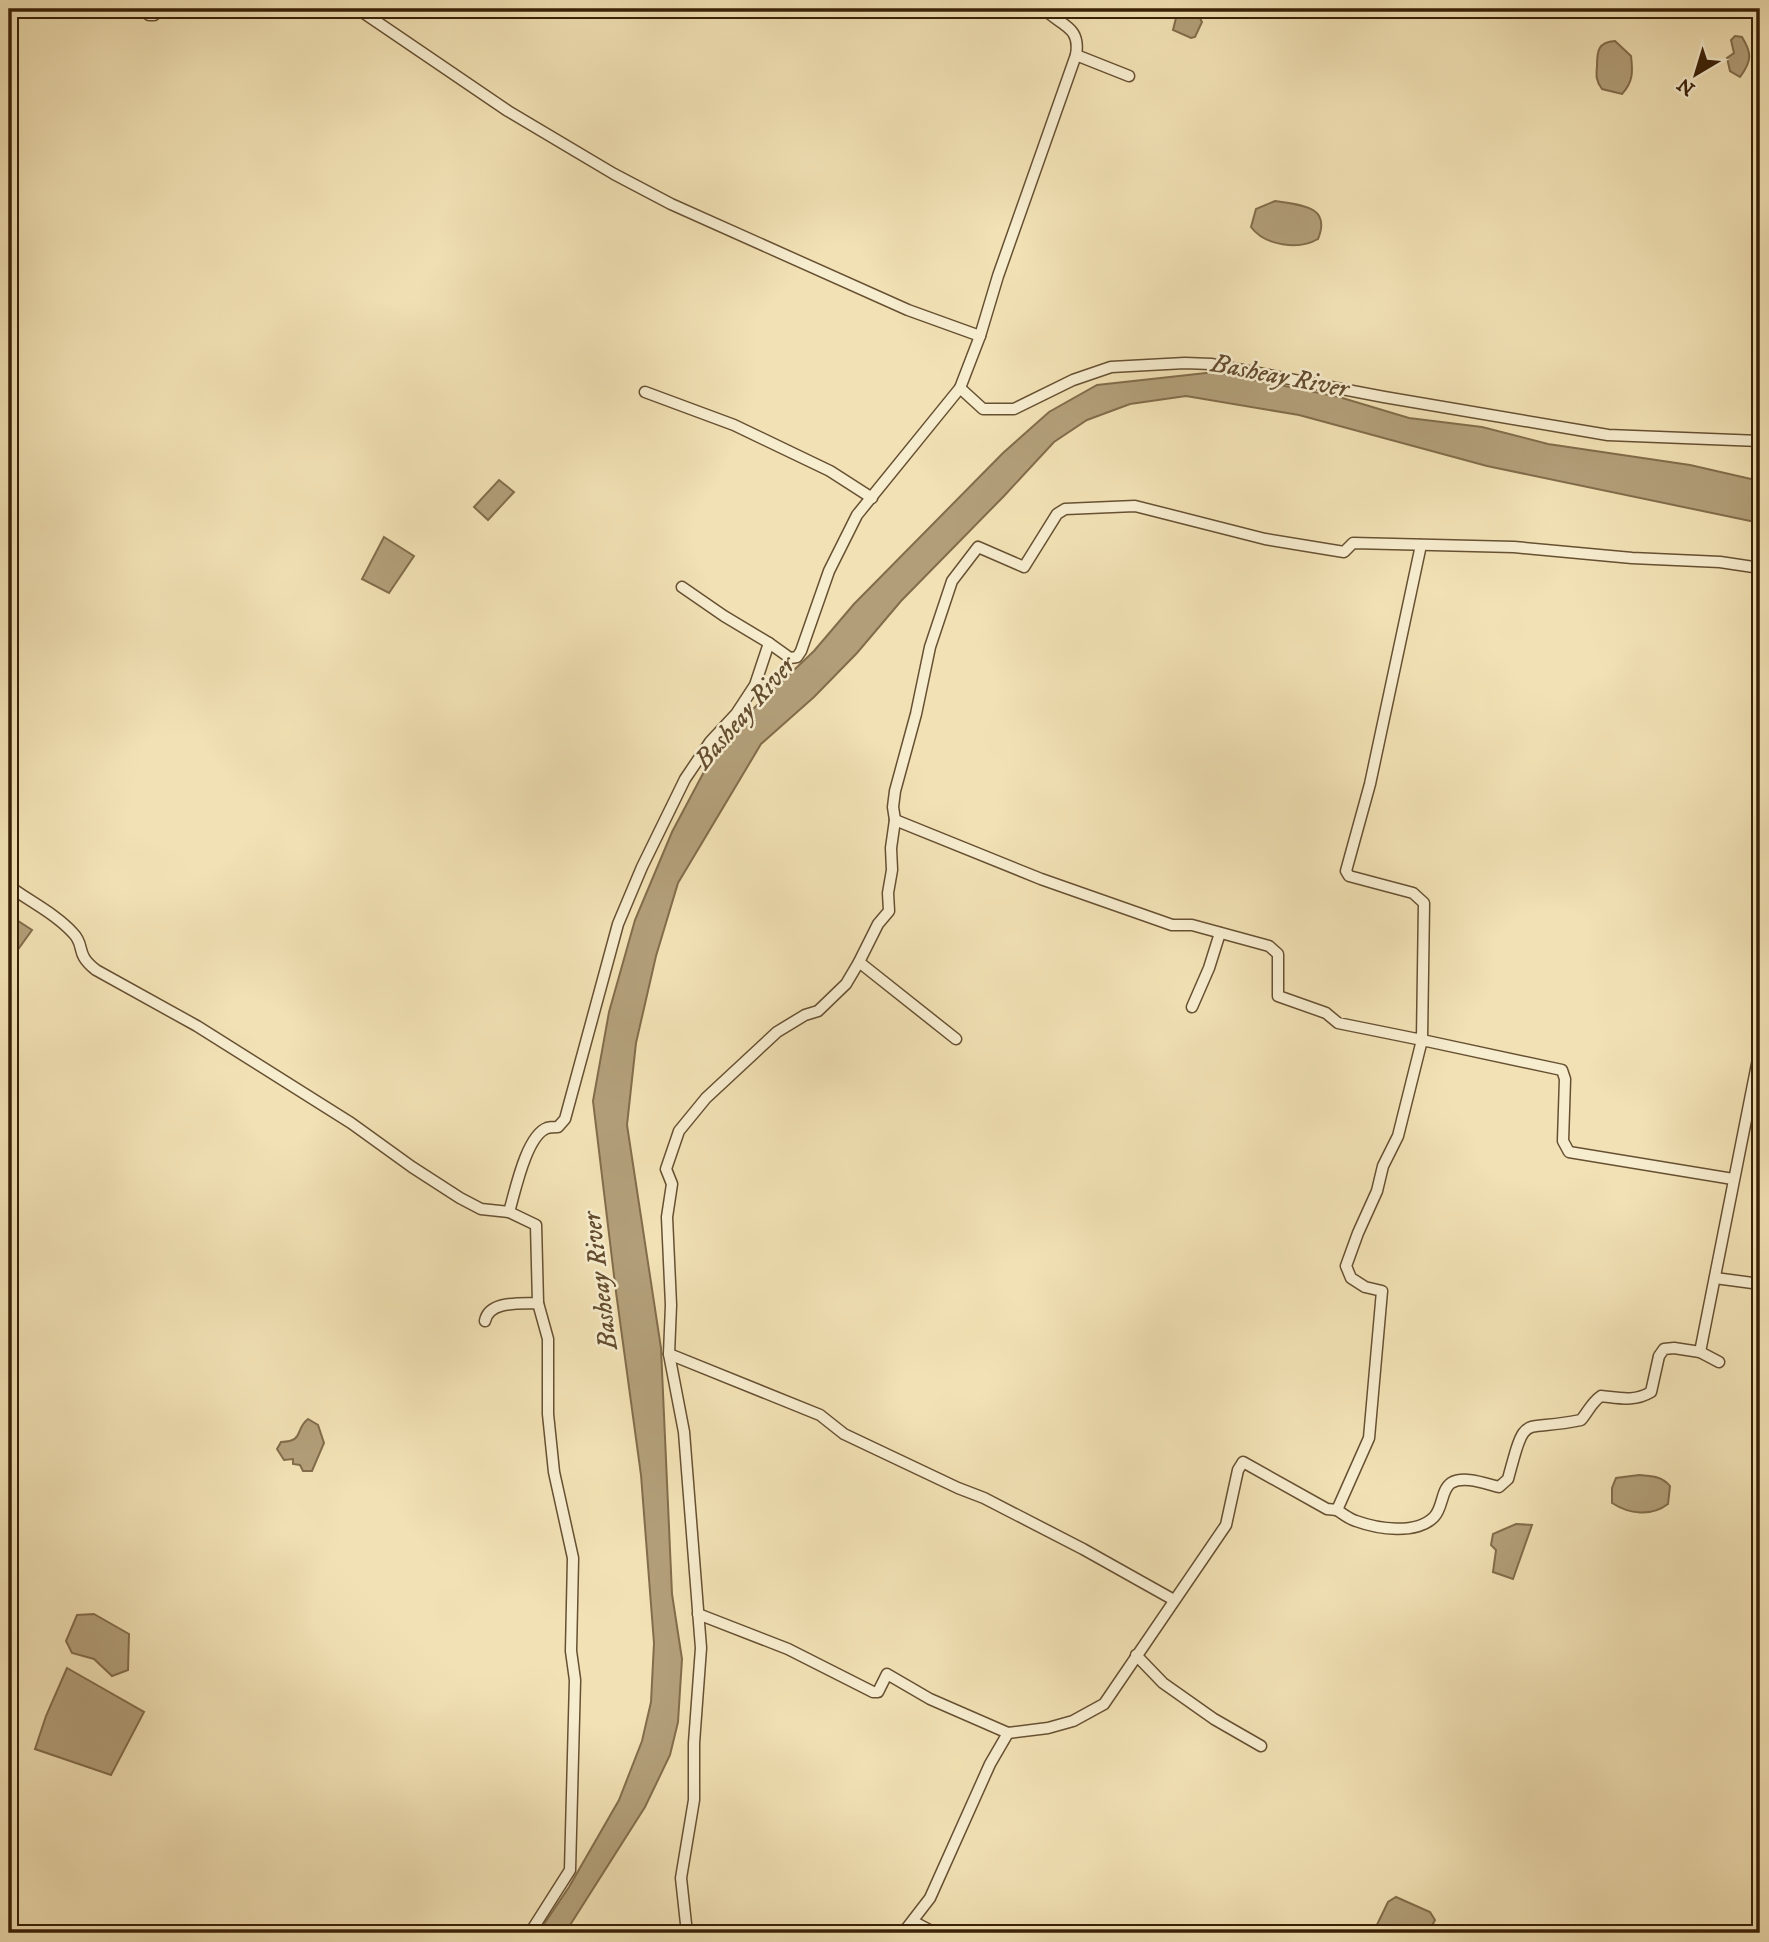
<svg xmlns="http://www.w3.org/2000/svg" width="1769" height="1942" font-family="'IM FELL DW Pica',serif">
<rect width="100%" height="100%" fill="#f1e1b4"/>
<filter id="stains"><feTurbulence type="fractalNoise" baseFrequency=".00286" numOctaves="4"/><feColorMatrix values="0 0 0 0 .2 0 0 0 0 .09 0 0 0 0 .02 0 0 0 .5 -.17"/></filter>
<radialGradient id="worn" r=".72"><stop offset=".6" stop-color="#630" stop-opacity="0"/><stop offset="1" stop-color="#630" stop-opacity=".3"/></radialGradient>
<g fill="#b29f79" stroke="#826c4b" stroke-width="2">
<polygon points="1187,11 1198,14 1202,22 1195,37 1191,38 1173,30 1177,14"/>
<path d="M1735,36L1742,37C1752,53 1752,61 1740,77L1730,71L1727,58L1734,53L1731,40Z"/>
<path d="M1615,41L1631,56C1633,72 1633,82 1622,94L1602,89C1596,81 1596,76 1597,66C1597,51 1598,42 1615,41Z"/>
<path d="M1275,201C1299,205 1332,205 1318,239C1299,250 1265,246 1251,227L1256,209Z"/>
<polygon points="1215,372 1339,397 1409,418 1482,427 1548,444 1690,465 1760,481 1760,523 1487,466 1299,415 1186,396 1130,404 1087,420 1054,442 1004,496 901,601 857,653 814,697 761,744 678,883 656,956 636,1043 627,1125 661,1348 672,1594 682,1659 678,1722 670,1755 645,1807 565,1933 538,1933 569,1887 619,1800 642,1741 651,1702 654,1643 641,1475 616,1292 593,1101 609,1012 635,920 672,832 707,766 752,710 814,651 854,604 1003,453 1049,412 1097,385"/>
<polygon points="499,480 514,492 488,520 474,507"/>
<polygon points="384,537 414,556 389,593 362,579"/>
<polygon points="9,915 32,930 9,962"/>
<path d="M308,1419L318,1425L324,1443L312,1471H303L300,1465L293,1464V1459L284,1460L277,1449L281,1442C305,1441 294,1430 308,1419Z"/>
<path d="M1639,1475C1651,1476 1662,1476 1670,1486L1668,1504C1651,1517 1629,1514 1612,1503V1488L1616,1478Z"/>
<polygon points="1516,1524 1532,1525 1513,1579 1493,1572 1496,1550 1491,1545 1493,1534"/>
<polygon points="94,1614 129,1634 128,1670 112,1676 94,1659 72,1653 66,1641 77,1615"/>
<polygon points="67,1668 144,1712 111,1775 35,1749 46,1716"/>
<polygon points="1396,1897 1430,1912 1435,1920 1428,1933 1373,1933 1388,1902"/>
</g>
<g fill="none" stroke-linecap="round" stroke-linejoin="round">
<g stroke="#675032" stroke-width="13">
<g id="minor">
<polyline points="144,9 149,15 154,15 161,9"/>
<polyline points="358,9 508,111 614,174 671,204 908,310 980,336"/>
<polyline points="1076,55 1129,76"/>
<polyline points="960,388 983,409 1014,409 1073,380 1111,367 1185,363 1211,364 1384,397 1608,435 1760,441"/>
<polyline points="645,392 734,425 830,471 872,498"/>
<path d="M769,643L790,658L797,657L801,651L829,571L857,515L960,388L980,336L998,276L1076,55C1081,26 1061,26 1044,9"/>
<polyline points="895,820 1041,879 1172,925 1192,925 1269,946 1278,954 1278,996 1326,1013 1338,1023 1422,1040 1424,903 1413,893 1349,876 1346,871 1370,784 1421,545"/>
<path d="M9,886C29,901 56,914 73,933C86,946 74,953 96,970L197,1026L351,1123L412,1167L460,1198L481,1209L509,1212"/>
<polyline points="859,962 956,1039"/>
<polyline points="1192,1007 1209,968 1220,933"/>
<polyline points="1715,1278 1760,1284"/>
<path d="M485,1321C489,1300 521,1304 538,1303"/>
<polyline points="669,1354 820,1415 844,1434 958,1488 984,1498 1083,1549 1174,1600"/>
<polyline points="1719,1362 1700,1352 1760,1049"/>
<path d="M1337,1510C1343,1514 1349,1519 1356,1521C1378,1529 1416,1535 1434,1517C1443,1508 1441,1490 1451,1483C1464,1475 1486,1484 1499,1487L1508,1479C1527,1409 1520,1433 1581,1420C1588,1412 1591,1403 1601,1396C1620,1398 1634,1402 1651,1392L1659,1356L1664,1349L1674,1348L1700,1352"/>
<polyline points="698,1614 788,1649 873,1692 878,1692 887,1674 930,1699 1008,1733 990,1764 930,1898 903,1933"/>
<polyline points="1136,1655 1163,1683 1214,1719 1261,1746"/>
<polyline points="1008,1733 1048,1728 1073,1721 1104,1704 1226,1525 1238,1470 1243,1462 1327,1509 1337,1510 1369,1438 1382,1291 1365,1287 1351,1278 1346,1266 1358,1233 1377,1191 1383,1166 1398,1136 1422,1040 1562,1070 1565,1079 1563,1141 1569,1152 1733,1179"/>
<polyline points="914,1922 935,1933"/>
<path d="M530,1933L570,1870L575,1680L571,1651L573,1558L554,1472L548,1414V1339L538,1303L536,1225L509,1212C515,1192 526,1136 547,1128C550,1127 554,1127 558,1127L565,1119L618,924L642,867L685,779L710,742L736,714L755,685L769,643L724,616L682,587"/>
<polyline points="687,1933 681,1878 694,1800 694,1743 701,1648 684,1432 669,1354 671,1305 667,1217 672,1184 666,1169 679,1131 706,1098 777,1032 805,1015 818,1011 846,984 859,962 878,924 889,911 888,893 892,870 891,848 895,820 893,807 895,791 916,714 930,647 952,581 978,547 1024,567 1057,514 1065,509 1135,506 1265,539 1344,552 1353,543 1514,547 1632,558 1720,562 1760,568"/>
</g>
</g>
<use href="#minor" stroke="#f6ecce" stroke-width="10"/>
</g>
<g text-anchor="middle" stroke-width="5" stroke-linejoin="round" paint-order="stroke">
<g font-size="26" font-style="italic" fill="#634c2e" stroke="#f6ecce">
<text transform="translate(1280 375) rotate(11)" y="9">Basheay River</text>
<text transform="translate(744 712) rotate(-49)" y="9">Basheay River</text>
<text transform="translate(599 1281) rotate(-97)" y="9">Basheay River</text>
</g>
</g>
<rect width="1769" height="1942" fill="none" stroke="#f1e1b4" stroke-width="35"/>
<rect x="10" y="10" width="1748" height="1921" fill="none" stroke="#392006" stroke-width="3.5"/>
<rect x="18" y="18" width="1734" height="1907" fill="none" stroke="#392006" stroke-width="2"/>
<g transform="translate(1696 74) rotate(218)" stroke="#f6ecce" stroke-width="5" paint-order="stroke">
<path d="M0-5L12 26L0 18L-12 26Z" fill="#392006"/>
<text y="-10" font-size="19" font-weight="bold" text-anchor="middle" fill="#392006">N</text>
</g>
<rect width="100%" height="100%" filter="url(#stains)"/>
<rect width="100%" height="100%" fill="url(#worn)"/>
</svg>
